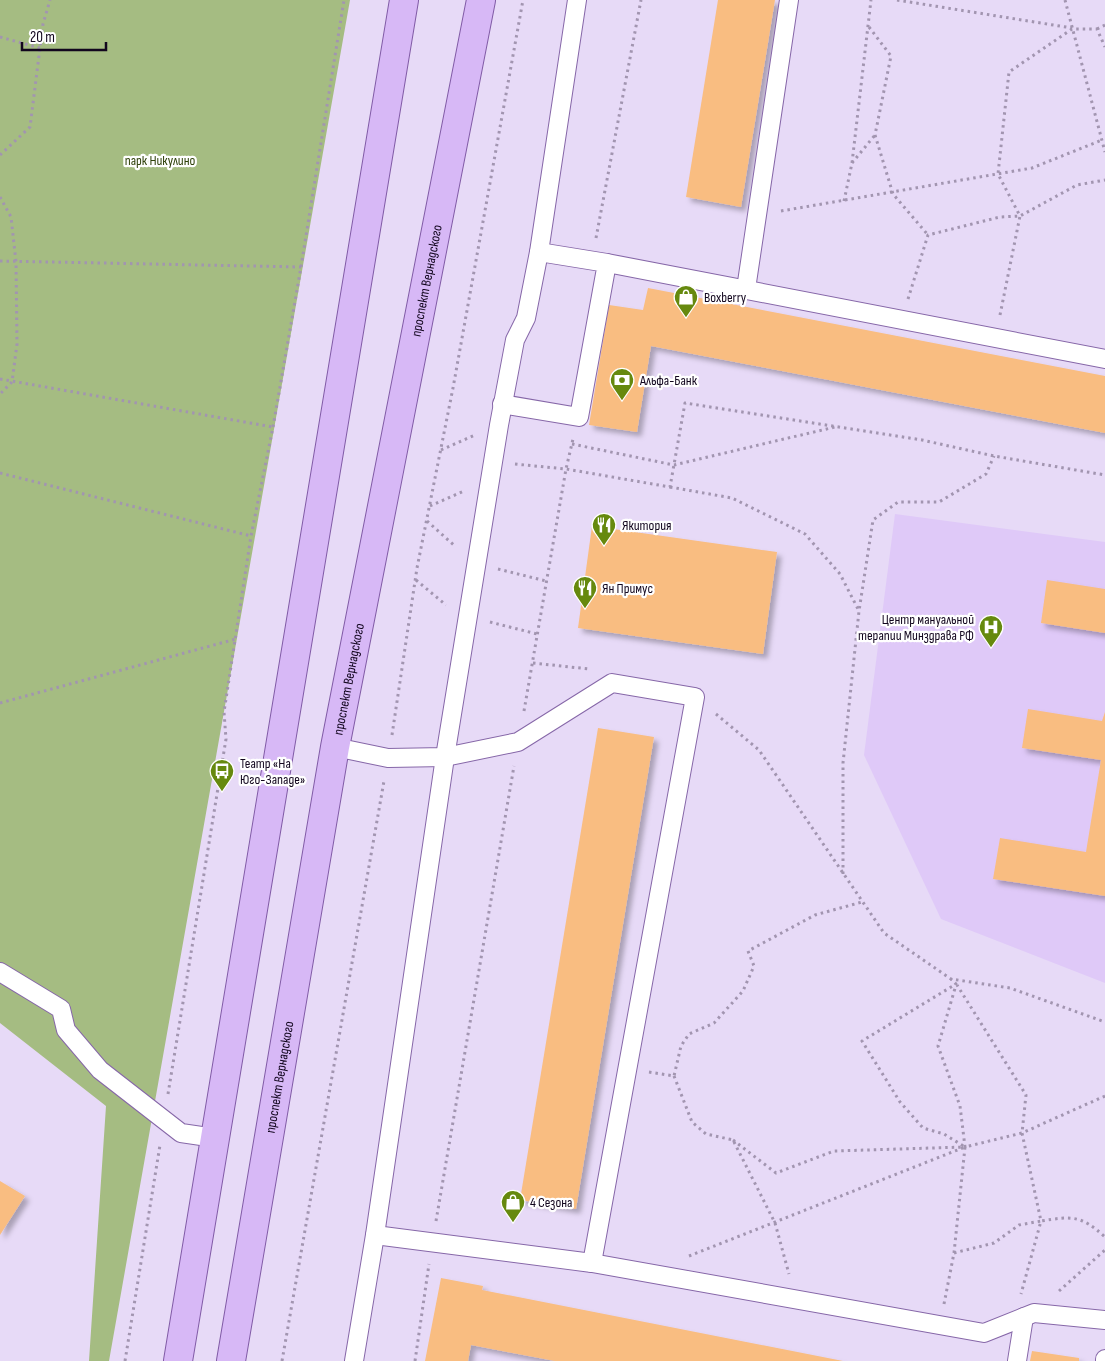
<svg xmlns="http://www.w3.org/2000/svg" width="1105" height="1361" font-family="'Sofia Sans Condensed',sans-serif">
<defs>
<filter id="shadow"><feDropShadow dx="4.5" dy="4.5" stdDeviation="2.5" flood-color="#0004"/></filter>
</defs>
<rect width="100%" height="100%" fill="#e7daf7"/>
<polygon fill="#dfc9f8" points="895,514 1105,542 1105,983 941,919 864,755"/>
<polygon fill="#a5bc82" points="0,0 350,0 109,1361 89,1361 106,1106 0,1023"/>
<g fill="#f9bd81" filter="url(#shadow)">
<polygon points="718,0 775,0 741,207 686,197"/>
<polygon points="648,288 1105,376 1105,433 651,346 637,432 589,425 609,305 643,310"/>
<polygon points="592,526 777,552 763,654 578,628"/>
<polygon points="1047,580 1105,589 1105,633 1041,623"/>
<polygon points="1028,709 1102,721 1105,712 1105,896 993,879 1000,838 1086,852 1101,760 1022,748"/>
<polygon points="598,728 654,737 576,1209 520,1200"/>
<polygon points="0,1181 25,1196 0,1235"/>
<polygon points="441,1278 483,1286 482,1290 843,1361 555,1361 471,1345 468,1361 425,1361"/>
<polygon points="1032,1351 1079,1358 1079,1361 1030,1361"/>
</g>
<g fill="none" stroke-linecap="round" stroke-linejoin="round">
<g stroke="#8667a8" stroke-width="20">
<g id="lane">
<polyline points="607,263 1105,359"/>
<polyline points="746,289 789,0"/>
<polyline points="502,404 579,417 607,263 539,252"/>
<polyline points="335,747 388,758 445,757 518,742 612,683 695,697 592,1263"/>
<polyline points="0,972 61,1009 66,1030 100,1070 181,1133 215,1138"/>
<polyline points="375,1235 592,1263 984,1333 1034,1313 1105,1320"/>
<polyline points="354,1361 375,1235 445,757 499,425 515,340 526,318 539,252 577,0"/>
<polyline points="1017,1361 1024,1317"/>
<polyline points="1105,1361 1105,1359"/>
</g>
</g>
<g stroke="#815ba6" stroke-width="30">
<g id="primary">
<polyline points="178,1361 404,0"/>
<path id="s1" d="M231,1361L335,747L481,0"/>
</g>
</g>
<g stroke="#a295b0" stroke-width="3" stroke-dasharray="2.5 4" stroke-linecap="butt">
<polyline points="897,0 1072,28"/>
<polyline points="1065,0 1105,152"/>
<polyline points="869,27 891,56 875,135 893,194 928,235"/>
<polyline points="1097,29 1105,25"/>
<polyline points="0,37 40,48"/>
<polyline points="0,155 30,127 43,24 50,0"/>
<polyline points="852,163 875,135"/>
<polyline points="0,197 11,217 16,262 17,344 12,382 0,394"/>
<polyline points="844,201 852,163 871,0"/>
<polyline points="781,211 1032,168 1102,140"/>
<polyline points="596,238 641,0"/>
<polyline points="0,261 301,267"/>
<polyline points="908,299 928,235 1000,217 1020,216 1077,185 1105,180"/>
<polyline points="1000,315 1020,216 998,174 1009,72 1072,29 1097,29 1105,47"/>
<polyline points="0,379 273,427"/>
<polyline points="572,444 674,465 835,427"/>
<polyline points="441,450 475,435"/>
<polyline points="515,464 566,469 670,487 685,403 922,440 994,456 1105,475"/>
<polyline points="0,473 251,536"/>
<polyline points="670,487 732,498 805,534 840,574 858,609"/>
<polyline points="430,506 464,491"/>
<polyline points="427,521 456,547"/>
<polyline points="498,569 546,581"/>
<polyline points="416,580 446,605"/>
<polyline points="490,622 537,634"/>
<polyline points="533,663 589,669"/>
<polyline points="0,703 236,639"/>
<polyline points="524,711 566,469 573,439"/>
<polyline points="716,714 759,750 884,933 951,979 1010,988 1105,1022"/>
<polyline points="392,735 417,568 453,388 523,0"/>
<polyline points="843,874 843,763 859,611 873,520 898,502 939,502 986,474 994,456"/>
<polyline points="649,1072 674,1076 681,1046 689,1034 714,1023 743,991 754,966 748,951 815,915 862,902"/>
<polyline points="674,1076 692,1122 706,1134 733,1140 775,1223 789,1274"/>
<polyline points="168,1094 226,739 224,712 251,536 273,427 301,267 344,0"/>
<path d="M1105,1096L1022,1133L1041,1221C1072,1216 1081,1215 1105,1237"/>
<polyline points="733,1140 776,1173 834,1151 965,1147 960,1106 938,1046 956,985"/>
<polyline points="436,1221 514,766"/>
<polyline points="954,1253 965,1147 1022,1133 1026,1095 957,985"/>
<polyline points="689,1256 965,1147 944,1134 923,1128 900,1102 862,1041 956,984 951,979"/>
<polyline points="1059,1291 1105,1250"/>
<polyline points="944,1304 954,1253 994,1243 1019,1225 1041,1221 1021,1294"/>
<polyline points="125,1361 160,1145"/>
<polyline points="282,1361 384,781"/>
<polyline points="415,1361 429,1264"/>
</g>
<use href="#lane" stroke="#fff" stroke-width="18"/>
<use href="#primary" stroke="#d7b8f6" stroke-width="28"/>
</g>
<defs>
<g id="shop-pin" transform="scale(1.25)"><path d="M0 17L-7.5 6A9.5 9.5 0 1 1 7.5 6Z" fill="#66890e" stroke="#fff"/><path d="M-5-2.5h2.3a2.7 3.5 0 0 1 5.4 0H5L5.5 6h-11ZM-1.5-2.5h3a1.5 2.3 0 0 0-3 0Z" fill="#fff"/></g>
<g id="bank-pin" transform="scale(1.25)"><path d="M0 17L-7.5 6A9.5 9.5 0 1 1 7.5 6Z" fill="#66890e" stroke="#fff"/><path d="M-6-4H6V4H-6ZM0-2.3a2.3 2.3 0 1 0 0 4.6a2.3 2.3 0 1 0 0-4.6Z" fill="#fff"/></g>
<g id="restaurant-pin" transform="scale(1.25)"><path d="M0 17L-7.5 6A9.5 9.5 0 1 1 7.5 6Z" fill="#66890e" stroke="#fff"/><path d="M-5-6h1v4h1v-4h1v4h1v-4h1v5L-1.5 .5V6h-2V.5L-5-1ZM5-6V6H3V1.5H1.5Q1.5-4 5-6Z" fill="#fff"/></g>
<g id="hospital-pin" transform="scale(1.25)"><path d="M0 17L-7.5 6A9.5 9.5 0 1 1 7.5 6Z" fill="#66890e" stroke="#fff"/><path d="M-5-5h3v3.5h4V-5h3V5h-3V1.5h-4V5h-3Z" fill="#fff"/></g>
<g id="bus-pin" transform="scale(1.25)"><path d="M0 17L-7.5 6A9.5 9.5 0 1 1 7.5 6Z" fill="#66890e" stroke="#fff"/><path d="M-5-6H5V4H4V6H2V4H-2V6H-4V4H-5ZM-3.5-4V0h7V-4ZM-3.5 1.2v1.5H-2V1.2ZM2 1.2v1.5H3.5V1.2Z" fill="#fff"/></g>
</defs>
<g fill-rule="evenodd">
<use href="#shop-pin" x="686" y="297"/>
<use href="#bank-pin" x="622" y="380"/>
<use href="#restaurant-pin" x="604" y="525"/>
<use href="#restaurant-pin" x="585" y="588"/>
<use href="#hospital-pin" x="991" y="627"/>
<use href="#bus-pin" x="222" y="771"/>
<use href="#shop-pin" x="513" y="1202"/>
</g>
<g text-anchor="middle" stroke-width="4.5" stroke-linejoin="round" paint-order="stroke">
<g font-size="14" fill="#2f410a" stroke="#fff">
<text x="160" y="165">парк Никулино</text>
</g>
<g font-size="14" fill="#12061e" stroke="#fff">
<text dy="5" stroke="none"><textPath href="#s1" startOffset="1098">проспект Вернадского</textPath></text>
<text dy="5" stroke="none"><textPath href="#s1" startOffset="692">проспект Вернадского</textPath></text>
<text dy="5" stroke="none"><textPath href="#s1" startOffset="288">проспект Вернадского</textPath></text>
</g>
<g font-size="14" fill="#12061e" stroke="#fff" text-anchor="start">
<text x="704" y="302">Boxberry</text>
<text x="640" y="385">Альфа-Банк</text>
<text x="622" y="530">Якитория</text>
<text x="602" y="593">Ян Примус</text>
<text x="974" y="624" text-anchor="end">Центр мануальной<tspan x="974" dy="16">терапии Минздрава РФ</tspan></text>
<text x="240" y="768">Театр «На<tspan x="240" dy="16">Юго-Западе»</tspan></text>
<text x="530" y="1207">4 Сезона</text>
</g>
</g>
<path d="M22 42v8h84v-8" fill="none" stroke="#12061e" stroke-width="2.5"/>
<text x="30" y="42" font-size="15" fill="#12061e" stroke="#ffffff" stroke-width="4" paint-order="stroke">20 m</text>
</svg>
